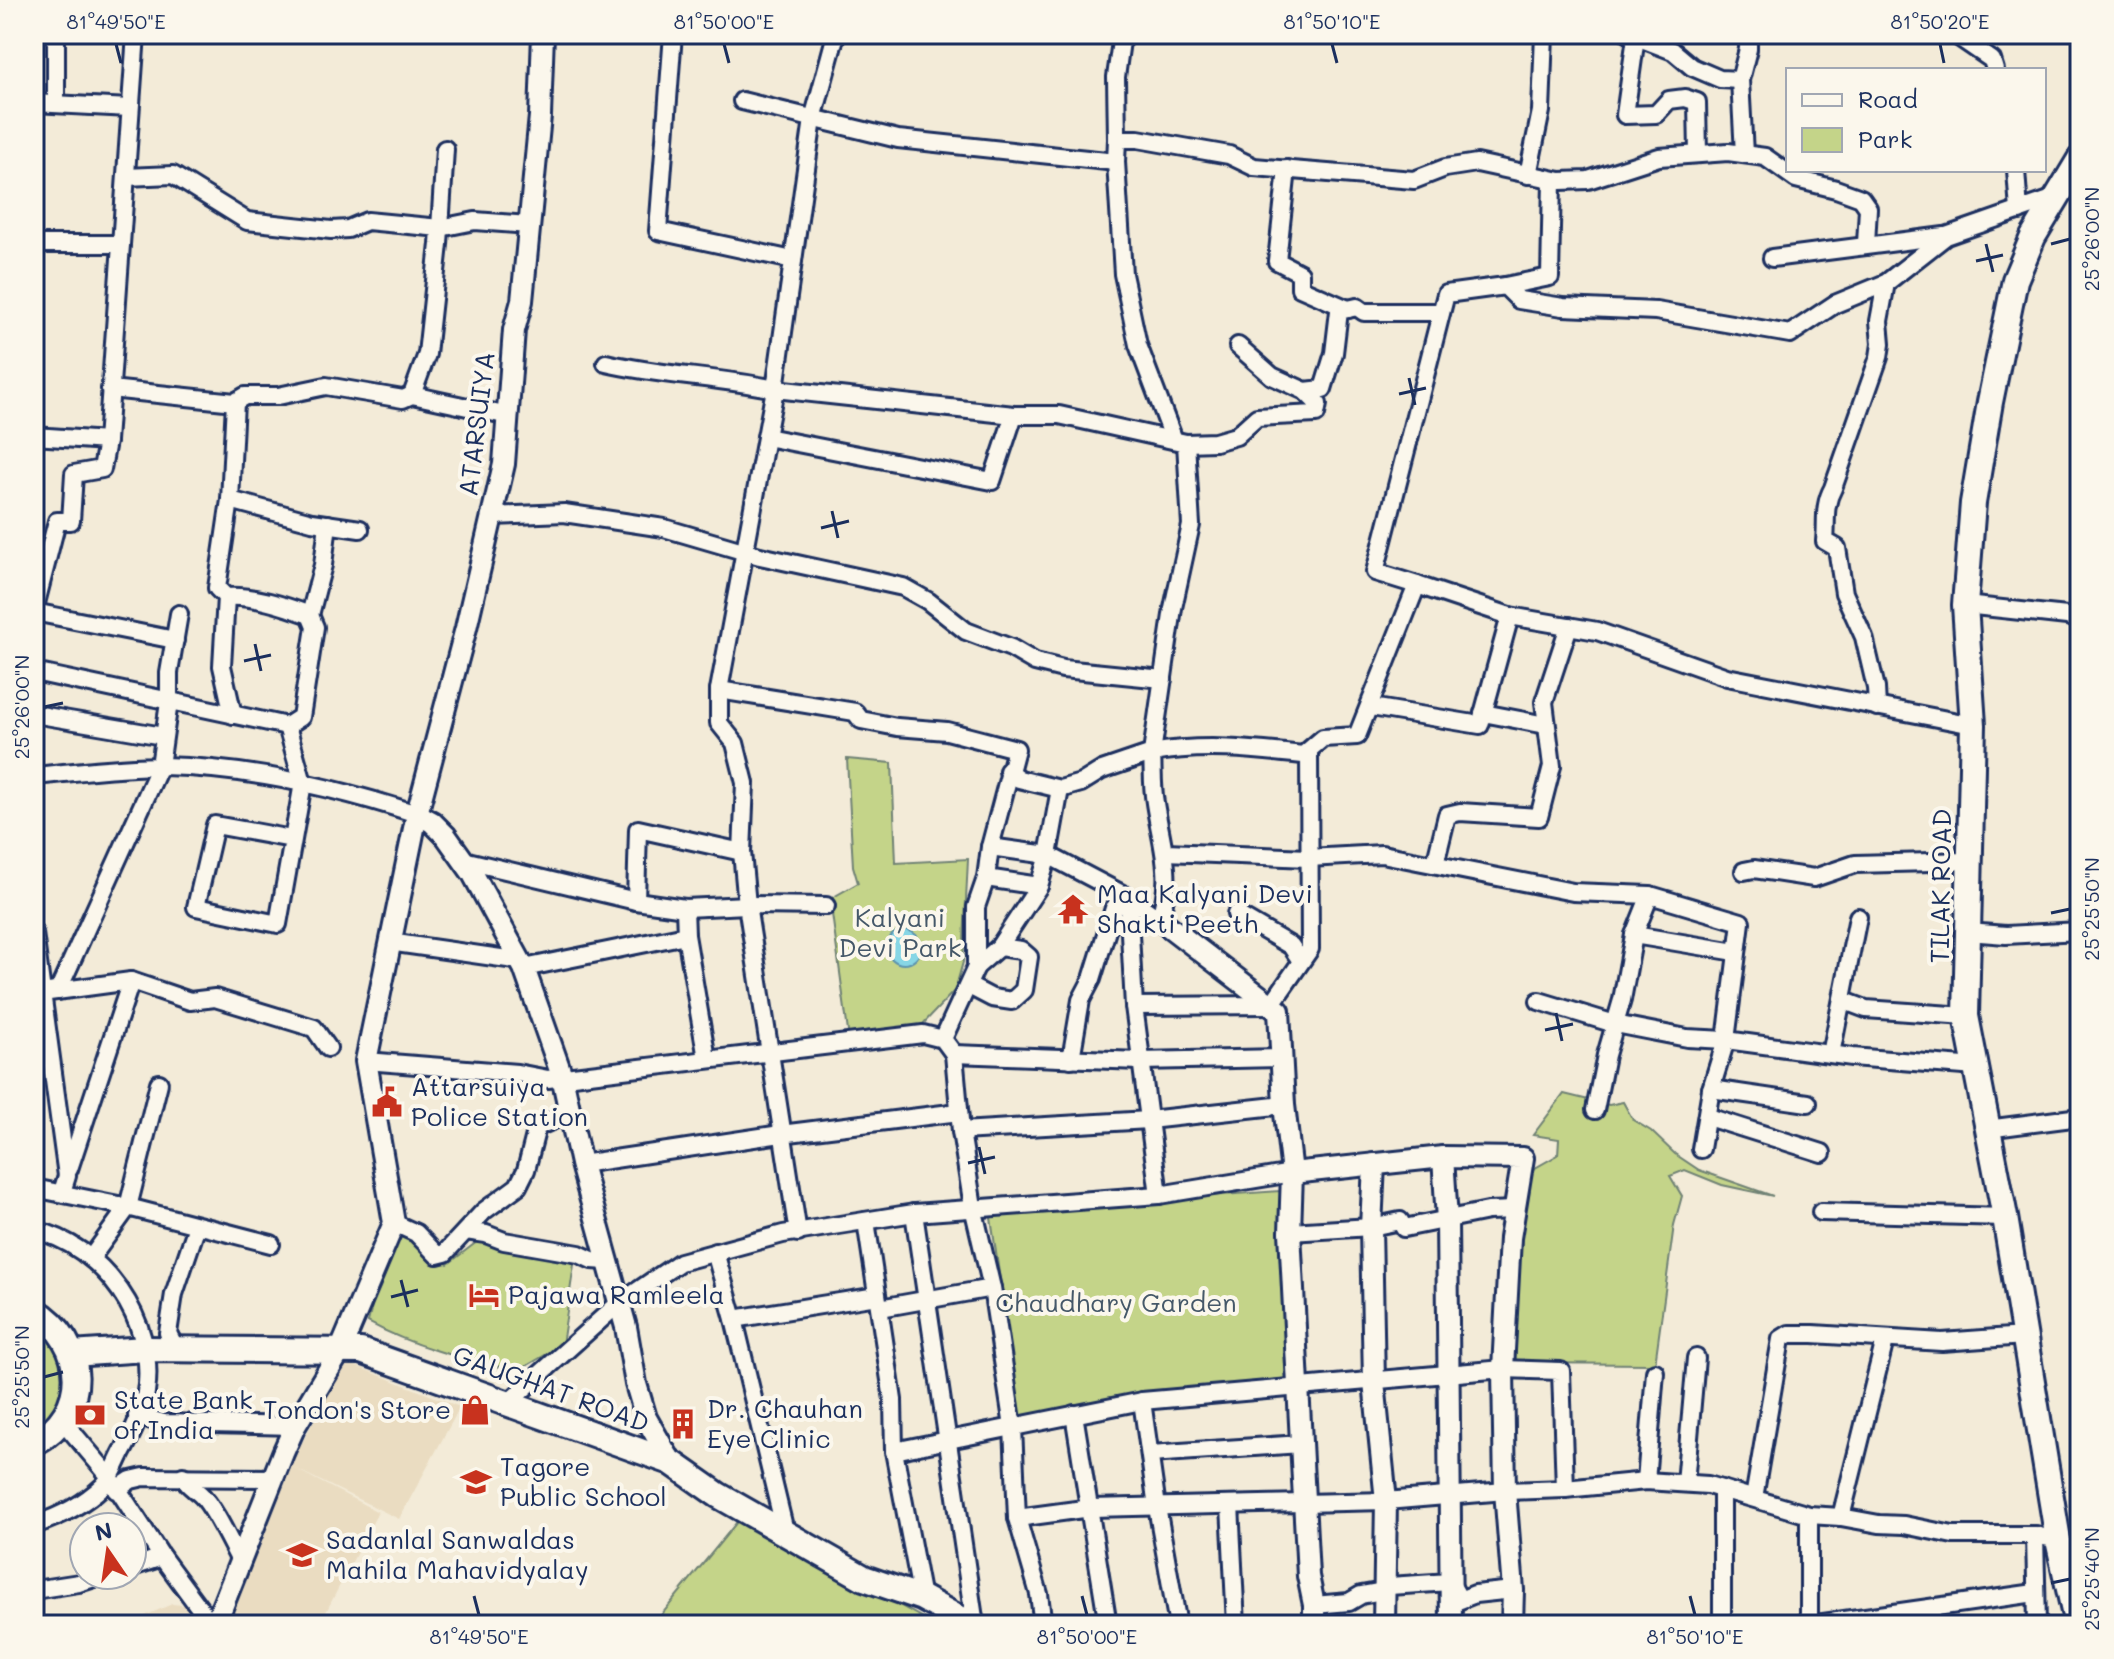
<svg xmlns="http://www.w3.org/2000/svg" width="2114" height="1659" font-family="Mali,sans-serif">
<rect width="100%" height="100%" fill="#f3ebd8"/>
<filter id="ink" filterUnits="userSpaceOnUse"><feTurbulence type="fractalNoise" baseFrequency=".0125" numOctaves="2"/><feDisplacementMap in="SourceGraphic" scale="16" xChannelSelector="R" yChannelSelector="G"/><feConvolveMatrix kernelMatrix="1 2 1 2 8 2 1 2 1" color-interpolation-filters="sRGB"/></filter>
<g filter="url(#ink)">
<g fill="#eadcc1">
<polygon points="346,1362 460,1407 399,1519 292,1467 378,1512 326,1612 354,1625 232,1625 229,1598 290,1465"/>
<polygon points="172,1604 193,1606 197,1625 124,1625"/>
</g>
<g fill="#c4d489" stroke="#708274" stroke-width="2">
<polygon points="847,759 892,763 896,863 968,859 963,962 955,990 921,1026 849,1039 830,899 858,883 853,866"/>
<polygon points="1564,1094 1609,1105 1623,1102 1633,1120 1651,1131 1675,1154 1699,1170 1773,1196 1722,1185 1685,1170 1670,1176 1682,1196 1674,1225 1655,1364 1509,1363 1513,1281 1530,1171 1558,1155 1559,1139 1533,1135"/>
<polygon points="1280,1191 1291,1380 1020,1418 990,1211"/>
<path d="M403,1233L448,1264L482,1238L575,1258L562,1345L518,1371C466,1359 415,1348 368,1322L383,1261Z"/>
<path d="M34,1320C59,1338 76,1379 60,1408C55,1418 42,1427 34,1435Z"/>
<polygon points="741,1517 935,1625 653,1625"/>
</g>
<circle fill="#87d6e5" stroke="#5c93af" stroke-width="2" cx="904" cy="947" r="17"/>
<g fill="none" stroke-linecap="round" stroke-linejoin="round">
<g stroke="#1b2f5e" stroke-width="22">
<g id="minor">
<polyline points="56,34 56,104"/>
<polyline points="673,34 658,231 793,260"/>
<polyline points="1629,34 1673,51 1692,67 1720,79 1740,80"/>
<polyline points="1954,34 1992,60 1995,70"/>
<polyline points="1636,37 1625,115 1656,114 1669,100 1685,98 1697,102 1698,154"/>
<polyline points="742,101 898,139 1116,162 1117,139 1138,139 1229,155 1254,167 1414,180 1445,168 1477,163 1560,181 1588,180 1659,157 1728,152 1765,157 1796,179 1836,189 1861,198 1868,208 1866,244"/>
<polyline points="34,103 130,108"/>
<polyline points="1117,139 1116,77 1122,34"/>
<polyline points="1744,154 1740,80 1748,49 1748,34"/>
<polyline points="1116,162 1123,274 1138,345 1174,440"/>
<polyline points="1287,169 1277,261 1300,273 1300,288 1348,309"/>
<polyline points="2016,170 2019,211"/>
<polyline points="1528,175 1541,111 1544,34"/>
<polyline points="126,177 173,175 247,221 331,230 348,229 367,221 440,228 475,221 529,225"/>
<polyline points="34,244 121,244"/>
<polyline points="1772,258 1944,236"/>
<polyline points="1505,286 1550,277 1552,180"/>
<path d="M606,363C662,376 719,377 775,389L813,119L836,34"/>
<polyline points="110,389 235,402 245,396 278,396 326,386 403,399 412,395 509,416"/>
<polyline points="1305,391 1323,389 1334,353 1339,311 1357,307 1364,312 1441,312"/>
<polyline points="412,395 427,354 439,244 445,149"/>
<polyline points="235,402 230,500 312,522 360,529"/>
<polyline points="34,436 107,441"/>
<polyline points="766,437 992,481 1014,415"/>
<polyline points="230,500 217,588 226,597 222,666 233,715"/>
<polyline points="492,516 564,513 664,528 760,556 903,587 928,601 966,631 1011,648 1035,662 1063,669 1163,679"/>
<polyline points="1417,585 1375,572 1446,294 1505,286 1519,300 1563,307 1656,311 1790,334 1835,304 1886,283 1946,236 2058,197"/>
<path d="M226,597C253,595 285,606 310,615L315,627L301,717L287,726L303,783L278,924L196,907L215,825L292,839"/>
<polyline points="1965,605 2067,616 2080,620"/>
<polyline points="34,611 57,521 71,521 74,474 102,469 107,441 136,34"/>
<polyline points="34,612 175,640"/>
<polyline points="310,615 323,565 328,524"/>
<polyline points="34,672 287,726"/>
<polyline points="719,690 855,712 861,720 897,727 947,731 1016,749 990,847 986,878 976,907 976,967 943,1039 954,1054 961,1131 973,1207 992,1288 1013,1427 1017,1518 1039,1594 1043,1625"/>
<polyline points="1371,707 1480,725 1510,616"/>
<path d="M1877,707L1876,688L1864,637L1844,593L1837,548L1825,541C1827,521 1823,506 1833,488L1879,357L1881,344L1879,321L1886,283"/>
<polyline points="1483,713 1546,725"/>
<polyline points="34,714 163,736"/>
<polyline points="1008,771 1019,779 1060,789 1081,783 1102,770 1152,753 1173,608 1191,525 1186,443"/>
<path d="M34,776C77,772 120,766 163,766C249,768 335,787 417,814"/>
<polyline points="990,847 1048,855 1060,789"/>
<polyline points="1166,852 1308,858 1382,854 1573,892 1650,895 1741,922 1726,1040 1711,1089 1701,1149"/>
<polyline points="463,860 636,901 685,908 747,905 826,906"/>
<polyline points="1435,864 1447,815 1460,812 1539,817 1552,766 1544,702 1569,626"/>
<polyline points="1744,871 1754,869 1814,878 1855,864 1969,861"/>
<polyline points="986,878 1039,886"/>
<polyline points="636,901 638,829 742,852"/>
<polyline points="685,908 686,935 707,1059"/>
<polyline points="1236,914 1291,946 1301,961"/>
<polyline points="1968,932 2006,935 2080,931"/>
<polyline points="34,933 67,1176 62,1192"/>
<polyline points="1634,935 1736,952"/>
<polyline points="389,942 522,961"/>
<polyline points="976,967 999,947 1039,886 1048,855 1128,897 1114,908 1092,979 1081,1000 1071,1059"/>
<polyline points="524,968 686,935"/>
<polyline points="969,986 992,998 1012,1001 1024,990 1029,957 1021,950 999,947"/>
<polyline points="58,991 160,766 169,702 169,673 179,614"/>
<polyline points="34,994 131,981 190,1001 215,998 314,1028 328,1048"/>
<polyline points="1842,1000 1866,1009 1966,1016"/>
<polyline points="1539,1001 1615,1024 1687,1038 1726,1040 1852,1057 1976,1067"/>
<polyline points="1134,1006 1271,1005 1310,949 1309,751"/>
<polyline points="954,1054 1140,1061 1282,1058"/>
<polyline points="1831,1054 1858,917"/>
<polyline points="366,1061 517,1073 548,1079 923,1034 943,1039"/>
<polyline points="1711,1089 1808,1103"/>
<polyline points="1595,1110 1606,1055 1622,1000 1634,935 1650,895"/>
<polyline points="1708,1117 1822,1153"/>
<polyline points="1987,1129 2080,1117"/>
<polyline points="961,1131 1149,1120 1284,1105"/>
<polyline points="581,1164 781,1134 959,1112"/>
<polyline points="69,1169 131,981"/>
<polyline points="34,1188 128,1207 271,1244"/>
<path d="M1159,1195L1134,1006L1128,897L1159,919C1175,878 1161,843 1155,803C1152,787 1153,769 1152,753C1203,744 1252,749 1303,755L1323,738L1357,736L1417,585L1510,616L1597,631L1727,677L1973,725"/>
<polyline points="1821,1212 2005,1217"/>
<polyline points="914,1213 975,1625"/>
<polyline points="866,1221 893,1400 894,1451 922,1598"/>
<polyline points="394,1223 416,1233 437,1255 445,1253 484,1211 518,1186 526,1170 537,1127 570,1113"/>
<path d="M34,1230C103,1245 157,1322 146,1392C144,1408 132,1434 124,1449C117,1461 113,1476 103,1486C83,1505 59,1517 34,1525"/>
<polyline points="466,1231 486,1234 504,1241 579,1254 592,1260 607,1261"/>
<polyline points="1290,1232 1371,1227 1400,1221 1404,1228 1488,1211 1516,1210"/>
<polyline points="798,1233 747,905 742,852 745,783 735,743 719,723 719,690 775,389 1014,415 1059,415 1186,443 1215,442 1236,436 1257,417 1316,414 1318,404 1305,391 1272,376 1238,346"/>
<polyline points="715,1252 734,1319 785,1531"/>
<polyline points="91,1258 128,1207 159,1083"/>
<polyline points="880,1308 992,1288"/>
<polyline points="734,1319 877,1296"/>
<polyline points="177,1351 168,1333 174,1294 197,1226"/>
<polyline points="1142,1401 1157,1507 1178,1625"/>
<polyline points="508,1403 618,1304 680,1262 783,1234 914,1213 1159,1195 1292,1173"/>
<polyline points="1074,1414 1108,1625"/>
<polyline points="137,1416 164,1423 295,1426"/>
<polyline points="62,1420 110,1477 162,1557 212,1625"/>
<polyline points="894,1451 1142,1401 1503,1369 1561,1371 1565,1489"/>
<polyline points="1150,1454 1301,1444"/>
<path d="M183,1476C188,1486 192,1487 200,1494C213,1505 231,1544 240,1561"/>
<polyline points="1646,1481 1655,1372"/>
<polyline points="1685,1483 1696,1358"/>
<polyline points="1722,1489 1722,1625"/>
<polyline points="116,1490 131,1480 144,1477 272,1478"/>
<polyline points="1754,1498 1781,1339 1789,1334 1813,1334 1942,1342 2024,1336"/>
<polyline points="1230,1505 1236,1625"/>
<polyline points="1841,1517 1885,1340"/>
<polyline points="1017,1518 1091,1508 1386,1501 1505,1491 1565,1489 1646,1481 1708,1485 1809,1515 1841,1517 1879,1524 1904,1525 1953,1535 2035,1535 2058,1540"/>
<polyline points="2035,1535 2037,1625"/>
<polyline points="132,1567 162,1557"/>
<polyline points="34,1590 79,1583 104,1575"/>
<polyline points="1314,1605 1349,1602 1361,1595 1383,1591 1389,1586 1450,1582 1460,1600 1475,1594 1513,1590"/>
<polyline points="1809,1625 2035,1593"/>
<polyline points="1809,1625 1809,1515"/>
</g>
</g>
<g stroke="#1b2f5e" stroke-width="26">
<g id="tertiary">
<polyline points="417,814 432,822 446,836 473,874 524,968 562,1076 581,1164 626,1327 636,1384 646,1418 671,1462"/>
<polyline points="1159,919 1279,1011 1284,1105 1292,1173 1443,1157 1523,1158 1510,1238 1503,1369 1505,1491 1513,1590 1512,1625"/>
<polyline points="1443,1157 1447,1220 1451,1625"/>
<polyline points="1374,1164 1371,1227 1374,1382 1386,1501 1384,1625"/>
<polyline points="1292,1173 1290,1232 1308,1576 1314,1605 1314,1625"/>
<polyline points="215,1625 283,1453 295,1426 340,1351 394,1223 366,1061 417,814 466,628 504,464 514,330 522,301 540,116 543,34"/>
</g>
</g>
<g stroke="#1b2f5e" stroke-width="30">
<g id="secondary">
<path d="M34,1310C88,1342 91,1413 34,1443"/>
<polyline points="72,1354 145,1349 361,1351 671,1462 718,1495 864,1578 922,1598 971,1625"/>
<polyline points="2077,1625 2058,1540 2005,1217 1966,1016 1973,725 1965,605 1973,503 1990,402 2015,280 2033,237 2080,159"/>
</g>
</g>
<use href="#minor" stroke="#fbf7ec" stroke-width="16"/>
<use href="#tertiary" stroke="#fbf7ec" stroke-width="20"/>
<use href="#secondary" stroke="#fbf7ec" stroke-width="24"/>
</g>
</g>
<path fill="none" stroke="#1b2f5e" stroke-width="3" d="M116,44L121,63M724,44L729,63M1332,44L1337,63M1940,44L1944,63M1986,244L1993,272M2051,244L2070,239M1976,261L2003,255M1409,378L1415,405M1399,394L1426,388M832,511L838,538M821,528L849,521M255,644L261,671M244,661L271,655M44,707L63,703M2051,913L2070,909M1556,1013L1562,1041M1545,1030L1573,1024M979,1147L985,1174M968,1163L995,1157M401,1280L408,1307M391,1297L418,1290M44,1377L63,1372M2051,1583L2070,1579M474,1596L479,1615M1082,1596L1087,1615M1690,1596L1695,1615"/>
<defs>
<g id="temple-bare" transform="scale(2.4)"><path d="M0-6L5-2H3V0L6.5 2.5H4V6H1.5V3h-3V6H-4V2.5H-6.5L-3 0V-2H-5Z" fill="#c8321e" stroke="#fbf7ec" stroke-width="2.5" paint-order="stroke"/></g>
<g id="civic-bare" transform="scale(2.4)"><path d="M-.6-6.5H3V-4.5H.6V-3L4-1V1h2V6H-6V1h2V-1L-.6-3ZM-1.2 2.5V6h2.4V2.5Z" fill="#c8321e" stroke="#fbf7ec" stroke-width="2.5" paint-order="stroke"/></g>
<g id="hotel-bare" transform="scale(2.4)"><path d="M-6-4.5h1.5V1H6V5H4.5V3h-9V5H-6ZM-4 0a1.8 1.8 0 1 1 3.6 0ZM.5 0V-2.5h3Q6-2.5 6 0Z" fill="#c8321e" stroke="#fbf7ec" stroke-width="2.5" paint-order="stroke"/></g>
<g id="shop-bare" transform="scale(2.4)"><path d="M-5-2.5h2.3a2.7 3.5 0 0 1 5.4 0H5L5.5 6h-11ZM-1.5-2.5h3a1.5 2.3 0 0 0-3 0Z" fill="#c8321e" stroke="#fbf7ec" stroke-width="2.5" paint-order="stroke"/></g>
<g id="bank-bare" transform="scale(2.4)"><path d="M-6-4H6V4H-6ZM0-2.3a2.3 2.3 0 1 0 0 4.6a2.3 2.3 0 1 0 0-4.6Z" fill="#c8321e" stroke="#fbf7ec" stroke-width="2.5" paint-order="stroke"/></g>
<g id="building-bare" transform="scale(2.4)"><path d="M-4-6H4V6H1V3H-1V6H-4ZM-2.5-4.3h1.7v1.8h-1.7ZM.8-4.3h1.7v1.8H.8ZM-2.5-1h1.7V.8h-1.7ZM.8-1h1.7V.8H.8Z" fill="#c8321e" stroke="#fbf7ec" stroke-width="2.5" paint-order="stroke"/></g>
<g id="school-bare" transform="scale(2.4)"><path d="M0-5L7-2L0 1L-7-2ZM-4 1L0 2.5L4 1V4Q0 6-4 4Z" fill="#c8321e" stroke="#fbf7ec" stroke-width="2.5" paint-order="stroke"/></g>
<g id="university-bare" transform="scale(2.4)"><path d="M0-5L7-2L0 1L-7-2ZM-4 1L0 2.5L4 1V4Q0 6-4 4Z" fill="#c8321e" stroke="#fbf7ec" stroke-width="2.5" paint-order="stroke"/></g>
</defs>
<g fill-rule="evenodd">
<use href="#temple-bare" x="1073" y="909"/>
<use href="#civic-bare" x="387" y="1102"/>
<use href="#hotel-bare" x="484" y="1295"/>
<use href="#shop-bare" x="475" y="1410"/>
<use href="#bank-bare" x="90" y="1415"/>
<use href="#building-bare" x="683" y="1424"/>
<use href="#school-bare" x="476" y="1482"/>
<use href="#university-bare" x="302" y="1555"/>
</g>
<g text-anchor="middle" stroke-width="8" stroke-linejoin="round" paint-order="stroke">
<g font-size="26" fill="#1b2f5e" stroke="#fbf7ec">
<text transform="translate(477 424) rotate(-83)" y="9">ATARSUIYA</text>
<text transform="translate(1941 886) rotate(-89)" y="9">TILAK ROAD</text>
<text transform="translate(551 1389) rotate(20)" y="9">GAUGHAT ROAD</text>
</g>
<g font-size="26" fill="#1b2f5e" stroke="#fbf7ec" text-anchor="start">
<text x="1097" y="903">Maa Kalyani Devi<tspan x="1097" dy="30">Shakti Peeth</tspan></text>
<text x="411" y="1096">Attarsuiya<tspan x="411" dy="30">Police Station</tspan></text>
<text x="508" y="1304">Pajawa Ramleela</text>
<text x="114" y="1409">State Bank<tspan x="114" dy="30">of India</tspan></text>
<text x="707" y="1418">Dr. Chauhan<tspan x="707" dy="30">Eye Clinic</tspan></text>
<text x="451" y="1419" text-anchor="end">Tondon's Store</text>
<text x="500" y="1476">Tagore<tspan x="500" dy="30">Public School</tspan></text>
<text x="326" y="1549">Sadanlal Sanwaldas<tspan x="326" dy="30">Mahila Mahavidyalay</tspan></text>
</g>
<g font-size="26" fill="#455869" stroke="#fbf7ec">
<text x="900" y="927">Kalyani<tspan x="900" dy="30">Devi Park</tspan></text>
<text x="1116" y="1312">Chaudhary Garden</text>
</g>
</g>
<rect width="2114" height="1659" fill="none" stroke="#fbf7ec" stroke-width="88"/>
<rect x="1786" y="68" width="260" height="104" fill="#fbf7ec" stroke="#a1a7b3" stroke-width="2"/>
<rect x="1802" y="94" width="40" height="12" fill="#fbf7ec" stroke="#a1a7b3" stroke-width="2"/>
<text x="1858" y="108" font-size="24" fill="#1b2f5e">Road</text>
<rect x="1802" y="128" width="40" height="24" fill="#c4d489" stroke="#a1a7b3" stroke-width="2"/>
<text x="1858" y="148" font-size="24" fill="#1b2f5e">Park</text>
<g transform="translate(108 1551) rotate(347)"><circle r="38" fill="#fbf7ec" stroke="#a1a7b3" stroke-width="2"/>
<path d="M0-6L14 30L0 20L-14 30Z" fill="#c8321e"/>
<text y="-12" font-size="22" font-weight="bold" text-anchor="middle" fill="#1b2f5e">N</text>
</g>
<rect x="44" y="44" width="2026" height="1571" fill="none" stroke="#1b2f5e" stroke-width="3"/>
<g font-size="20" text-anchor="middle" fill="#1b2f5e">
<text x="116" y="29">81°49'50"E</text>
<text x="724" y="29">81°50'00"E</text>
<text x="1332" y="29">81°50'10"E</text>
<text x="1940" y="29">81°50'20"E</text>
<text transform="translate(2092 239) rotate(-90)" y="7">25°26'00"N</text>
<text transform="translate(22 707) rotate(-90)" y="7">25°26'00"N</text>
<text transform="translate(2092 909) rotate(-90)" y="7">25°25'50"N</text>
<text transform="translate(22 1377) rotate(-90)" y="7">25°25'50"N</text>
<text transform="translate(2092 1579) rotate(-90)" y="7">25°25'40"N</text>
<text x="479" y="1644">81°49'50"E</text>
<text x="1087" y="1644">81°50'00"E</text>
<text x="1695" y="1644">81°50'10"E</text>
</g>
</svg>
